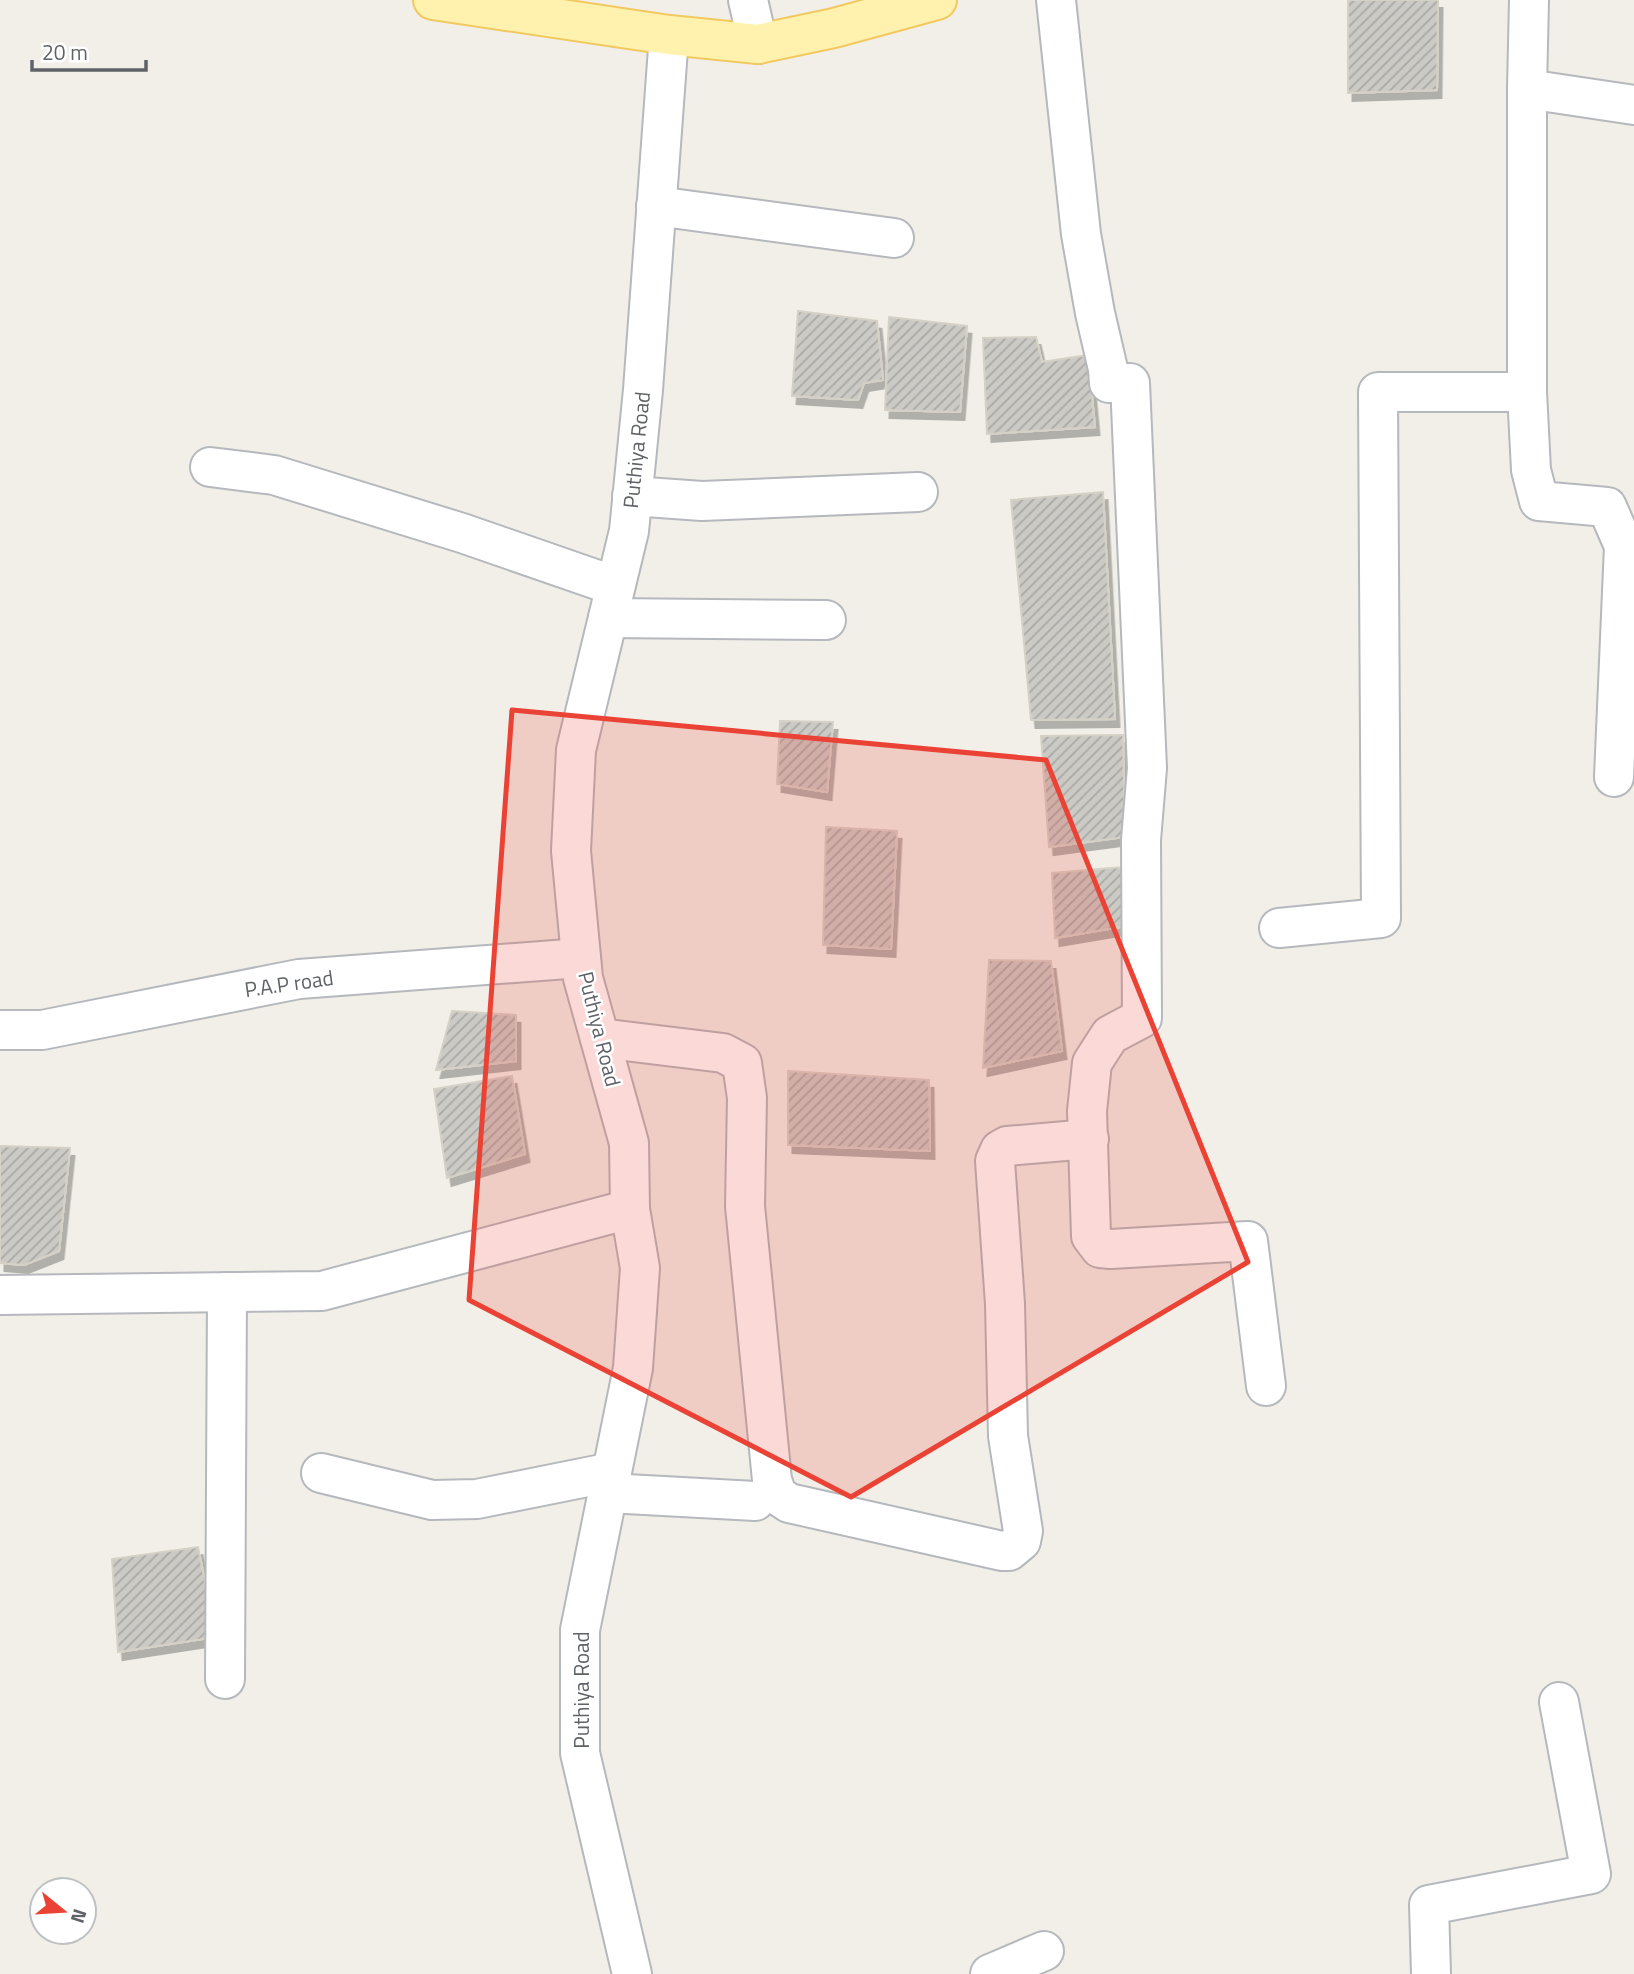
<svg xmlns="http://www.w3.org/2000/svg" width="1634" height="1974" font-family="'Titillium Web',sans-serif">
<defs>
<pattern id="building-hatch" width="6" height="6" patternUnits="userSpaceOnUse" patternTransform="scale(1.75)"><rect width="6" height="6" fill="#cccac5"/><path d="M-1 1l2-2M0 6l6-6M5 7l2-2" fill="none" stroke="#a9a8a4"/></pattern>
<filter id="shadow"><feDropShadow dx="4.5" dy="8" stdDeviation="0" flood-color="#0004"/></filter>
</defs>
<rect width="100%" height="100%" fill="#f1efe8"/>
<g fill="url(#building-hatch)" stroke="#d6d1c6" stroke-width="2" filter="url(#shadow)">
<polygon points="1348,0 1438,0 1437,90 1348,93"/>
<polygon points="798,311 877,321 883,380 864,383 858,400 792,396"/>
<polygon points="889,317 967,326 960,412 885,410"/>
<polygon points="1036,337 1042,362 1088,355 1095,427 987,434 983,338"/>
<polygon points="1103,492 1115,719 1031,720 1011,500"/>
<polygon points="780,721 833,722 827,792 777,784"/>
<polygon points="1123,735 1125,837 1049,847 1041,736"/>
<polygon points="826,827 897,831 891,949 823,945"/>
<polygon points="1123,867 1133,925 1055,938 1052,873"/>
<polygon points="989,960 1051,961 1062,1051 983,1068"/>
<polygon points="452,1011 516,1015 516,1061 436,1070"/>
<polygon points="788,1071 929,1080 930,1151 788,1145"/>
<polygon points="512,1076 525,1154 447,1178 434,1089"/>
<polygon points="0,1146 70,1148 59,1251 24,1265 0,1263"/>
<polygon points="198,1547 216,1637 118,1652 112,1559"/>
</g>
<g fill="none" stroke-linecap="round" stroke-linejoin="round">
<g stroke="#b5b8bc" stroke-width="42">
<g id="minor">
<polyline points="748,0 758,44"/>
<polyline points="1056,0 1081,234 1095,313 1108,369 1109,383 1130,383 1147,768 1141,840 1142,1018 1110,1035 1092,1063 1087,1111 1091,1236 1100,1248 1111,1249 1248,1241 1266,1386"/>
<polyline points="1529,0 1527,89 1634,105"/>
<polyline points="656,206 894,238"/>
<polyline points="1527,392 1531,470 1539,501 1607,507 1624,546 1614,777"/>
<polyline points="210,467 274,475 462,533 615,586"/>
<polyline points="632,496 702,501 918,492"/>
<polyline points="608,618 826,620"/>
<polyline points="1279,928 1381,918 1378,392 1527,392 1527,89"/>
<polyline points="0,1030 42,1030 299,979 581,958"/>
<polyline points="600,1038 723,1053 742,1063 747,1098 745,1206 772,1480 777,1495 789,1503 1002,1551 1009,1551 1021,1541 1023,1531 1008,1436 1005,1304 995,1161 1000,1150 1007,1146 1089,1139"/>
<polyline points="0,1295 322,1291 630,1209"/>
<polyline points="321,1473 432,1500 477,1499 612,1472"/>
<polyline points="608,1493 755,1501"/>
<polyline points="225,1679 227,1292"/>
<polyline points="632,1974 580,1753 580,1630 633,1368 640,1268 630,1209 629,1143 583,978 571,851 576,750 629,531 643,390 669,35"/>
<polyline points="990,1974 1044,1951"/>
<polyline points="1431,1974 1429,1905 1591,1874 1559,1702"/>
</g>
</g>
<g stroke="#f2c960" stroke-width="42">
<polyline id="major" points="433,0 669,35 758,44 834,28 937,0"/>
</g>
<use href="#minor" stroke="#fff" stroke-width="38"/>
<use href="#major" stroke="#fff2af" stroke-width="38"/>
</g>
<path fill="#ea4335" fill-opacity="0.2" stroke="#ea4335" stroke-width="5" stroke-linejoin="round" d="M512,710L1046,760L1248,1262L851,1497L469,1300Z"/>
<g text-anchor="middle" stroke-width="5" stroke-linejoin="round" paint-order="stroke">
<g font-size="21" fill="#5f6368" stroke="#fff">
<text transform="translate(637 450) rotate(-84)" y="7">Puthiya Road</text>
<text transform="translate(289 984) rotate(-8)" y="7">P.A.P road</text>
<text transform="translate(599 1029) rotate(76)" y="7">Puthiya Road</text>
<text transform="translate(582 1690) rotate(-90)" y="7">Puthiya Road</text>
</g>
</g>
<g transform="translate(63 1911) rotate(108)"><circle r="33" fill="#ffffff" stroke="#bfc1c3" stroke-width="2"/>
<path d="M0-5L12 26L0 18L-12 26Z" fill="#ea4335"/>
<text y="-10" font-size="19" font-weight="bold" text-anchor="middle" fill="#5f6368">N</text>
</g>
<path d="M32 60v10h114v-10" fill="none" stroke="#5f6368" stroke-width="3.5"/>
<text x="42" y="60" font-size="21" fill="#5f6368" stroke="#ffffff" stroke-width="5" paint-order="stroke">20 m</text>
</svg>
